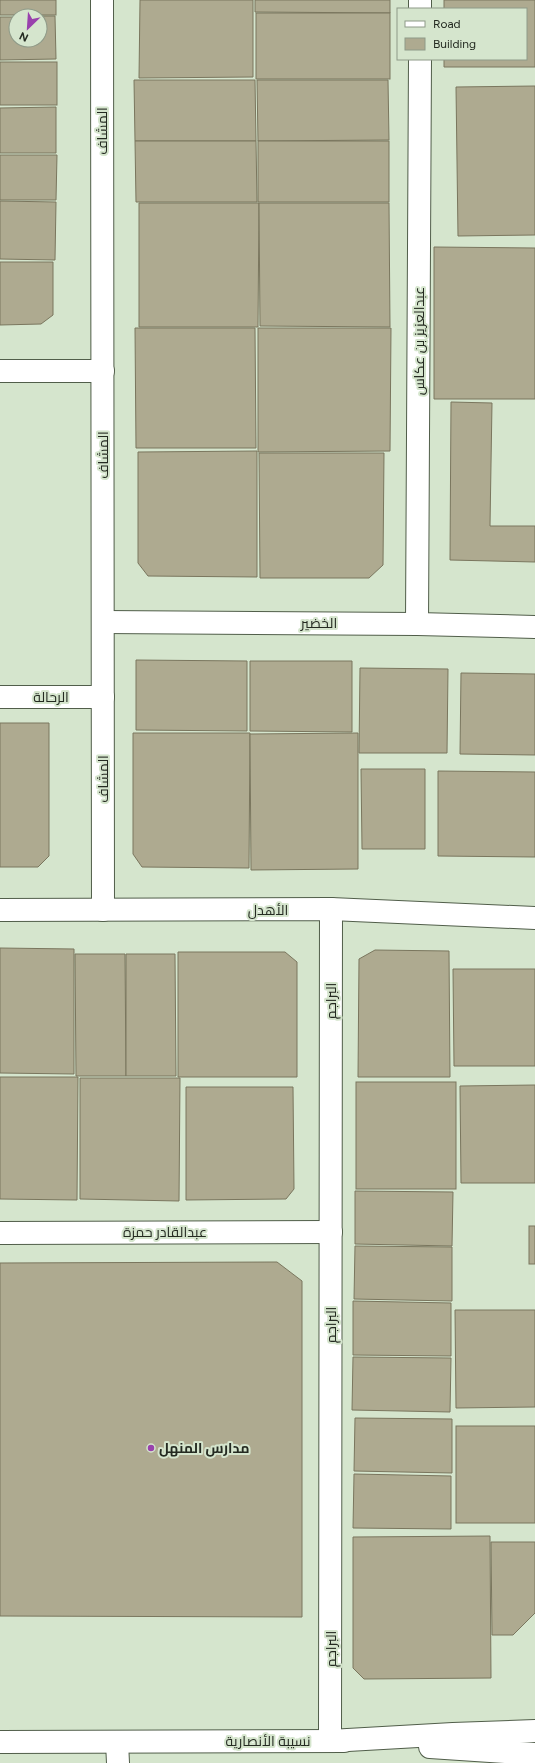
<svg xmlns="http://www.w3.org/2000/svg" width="535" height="1763" font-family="Figtree,Cairo,sans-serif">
<rect width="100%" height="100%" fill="#d5e5cd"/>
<g fill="#aeaa90" stroke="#7a765e">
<rect x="0" y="0" width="56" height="15"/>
<polygon points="140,0 253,0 253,77 139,78"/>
<polygon points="255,0 390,0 390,13 255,12"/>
<polygon points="444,0 535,0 535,67 444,67 444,59 526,59 526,9 444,9"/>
<rect x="256" y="13" width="134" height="66"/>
<polygon points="40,16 55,16 56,59 0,60 0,17 16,17 16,40 40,40"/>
<rect x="0" y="62" width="57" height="43"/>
<polygon points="134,80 255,80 256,141 135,141"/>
<polygon points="257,80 388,80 389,140 258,141"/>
<polygon points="535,86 535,235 458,236 456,87"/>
<polygon points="56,107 56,153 0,153 0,108"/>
<polygon points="135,141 256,141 257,202 136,202"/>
<rect x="258" y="141" width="131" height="61"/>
<polygon points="0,155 57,155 56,200 0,200"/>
<polygon points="0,201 56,202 55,260 0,259"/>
<polygon points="139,203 259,203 258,327 139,327"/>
<polygon points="259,203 389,203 390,327 260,326"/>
<polygon points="434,247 535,248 535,399 434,399"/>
<polygon points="0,262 53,262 53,315 41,324 0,325"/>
<polygon points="135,328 255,328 256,448 136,448"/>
<polygon points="258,328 391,328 390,451 258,452"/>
<polygon points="451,402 492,403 490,526 535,526 535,562 450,560"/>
<polygon points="257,451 257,577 148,576 138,563 138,452"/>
<polygon points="259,453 384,453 383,565 369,578 260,578"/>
<polygon points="136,660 247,661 247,731 136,730"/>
<polygon points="250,661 352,661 352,732 250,731"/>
<polygon points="360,668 448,669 447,753 359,753"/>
<polygon points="461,673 535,674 535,755 460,754"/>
<polygon points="0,723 49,723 49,856 38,867 0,867"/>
<polygon points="133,733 250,733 249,868 142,867 133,854"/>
<polygon points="358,733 358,869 251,870 250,734"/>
<polygon points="361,769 425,769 425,849 362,849"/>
<polygon points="438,771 535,772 535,857 438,856"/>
<polygon points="0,948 74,949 74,1074 0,1073"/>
<polygon points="375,950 449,951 450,1077 358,1077 359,959"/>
<polygon points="178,952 285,952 297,962 297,1077 178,1077"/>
<polygon points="75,954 125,954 126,1076 76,1076"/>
<polygon points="126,954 175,954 176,1076 126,1076"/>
<polygon points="453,969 535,969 535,1066 454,1066"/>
<polygon points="0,1077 78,1077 77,1200 0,1199"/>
<polygon points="80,1078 180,1078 179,1201 80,1199"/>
<rect x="356" y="1082" width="100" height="107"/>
<polygon points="535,1085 535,1183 461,1183 460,1086"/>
<polygon points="186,1087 293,1087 294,1189 286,1199 186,1200"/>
<polygon points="355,1191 453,1192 452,1246 355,1244"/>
<rect x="529" y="1226" width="6" height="38"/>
<polygon points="355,1246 452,1247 452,1301 354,1299"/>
<polygon points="277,1262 302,1281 302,1617 0,1616 0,1263"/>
<polygon points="353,1301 451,1303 451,1356 353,1355"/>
<polygon points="455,1310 535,1310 535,1407 456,1408"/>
<polygon points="353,1357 451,1358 450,1412 352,1410"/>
<polygon points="355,1418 452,1419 452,1473 354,1471"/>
<rect x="456" y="1426" width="79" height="97"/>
<polygon points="354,1474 451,1476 451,1529 353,1528"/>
<polygon points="490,1536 491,1678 364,1679 353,1668 353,1537"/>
<polygon points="491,1542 535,1542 535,1613 513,1635 492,1635"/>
</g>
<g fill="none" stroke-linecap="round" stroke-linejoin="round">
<g stroke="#515e4a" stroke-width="24">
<g id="minor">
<polyline points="102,0 103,910"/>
<polyline points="420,9 420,0"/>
<polyline points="0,371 103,371"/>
<polyline points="103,622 417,624 535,627"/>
<polyline points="417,624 420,59"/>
<polyline points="0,697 103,697"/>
<polyline points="331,909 330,1741 453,1734 535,1731"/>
<polyline points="0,910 331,909 535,918"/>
<polyline points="0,1233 331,1232"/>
<polyline points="0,1742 344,1741"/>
<polyline points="117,1742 118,1763"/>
<polyline points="430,1747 535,1754"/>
</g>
</g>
<use href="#minor" stroke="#fff" stroke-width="22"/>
</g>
<circle fill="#9941ad" stroke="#d5e5cd" stroke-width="1.5" cx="151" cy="1448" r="4"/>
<g text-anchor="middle" stroke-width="4" stroke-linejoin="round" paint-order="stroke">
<g font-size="14" fill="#242a21" stroke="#d5e5cd">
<text transform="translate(102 131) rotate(-90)" y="5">المشاف</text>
<text transform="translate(419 341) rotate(-90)" y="5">عبدالعزيز بن عكاس</text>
<text transform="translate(103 455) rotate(-90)" y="5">المشاف</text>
<text x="319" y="628">الخضير</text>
<text x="51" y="702">الرحالة</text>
<text transform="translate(103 779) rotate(-90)" y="5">المشاف</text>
<text x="268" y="915">الأهدل</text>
<text transform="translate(331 1001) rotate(-90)" y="5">البراجم</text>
<text x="165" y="1237">عبدالقادر حمزة</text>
<text transform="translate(331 1325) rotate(-90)" y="5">البراجم</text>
<text transform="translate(331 1649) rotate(-90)" y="5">البراجم</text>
<text x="268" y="1746">نسيبة الأنصارية</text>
</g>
<g font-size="14" font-weight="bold" fill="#242a21" stroke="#d5e5cd" text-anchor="start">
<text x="159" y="1453">مدارس المنهل</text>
</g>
</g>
<rect x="397" y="8" width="130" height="52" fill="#d5e5cd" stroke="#8e9a88"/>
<rect x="405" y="21" width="20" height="6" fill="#ffffff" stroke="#8e9a88"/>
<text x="433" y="28" font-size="12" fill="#242a21">Road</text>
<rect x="405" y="38" width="20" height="12" fill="#aeaa90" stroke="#8e9a88"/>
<text x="433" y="48" font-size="12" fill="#242a21">Building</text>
<g transform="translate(28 28) rotate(205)"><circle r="19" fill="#d5e5cd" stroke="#8e9a88"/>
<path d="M0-3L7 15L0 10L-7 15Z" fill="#9941ad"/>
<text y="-6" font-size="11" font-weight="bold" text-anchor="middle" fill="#242a21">N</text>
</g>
</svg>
